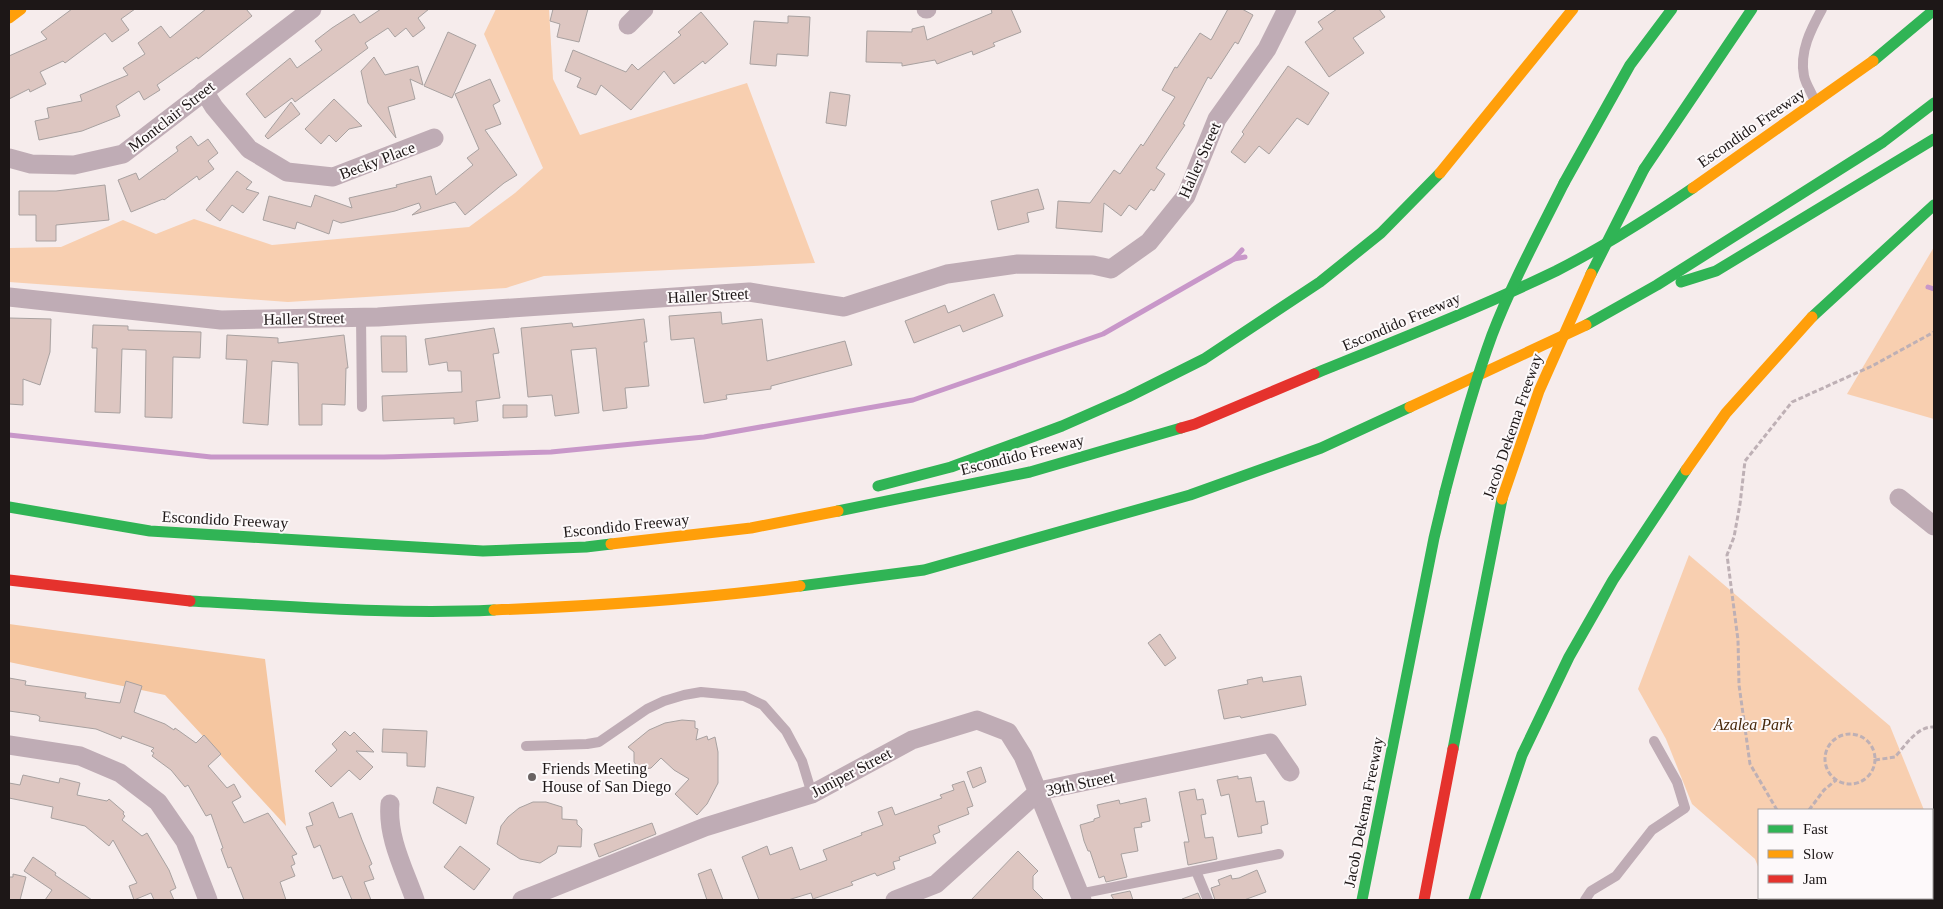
<svg xmlns="http://www.w3.org/2000/svg" width="1943" height="909" font-family="'Times New Roman',serif">
<rect width="100%" height="100%" fill="#f6ecec"/>
<g fill="#f8cfb0">
<polygon points="496,9 549,9 553,79 580,135 747,83 815,263 544,276 506,288 288,302 9,282 9,248 61,247 123,220 156,234 194,219 272,245 469,227 515,193 543,168 484,34"/>
<polygon points="1934,247 1934,419 1847,394"/>
<polygon points="1689,555 1890,726 1924,810 1759,810 1759,869 1755,859 1692,804 1666,739 1638,689"/>
<polygon points="1772,898 1898,898 1900,900 1769,900"/>
</g>
<polygon fill="#f5c6a0" points="9,624 265,659 286,826 165,695 9,662"/>
<g fill="none" stroke-linecap="round" stroke-linejoin="round">
<g stroke="#c897c9" stroke-width="5">
<polyline points="1234,259 1245,257"/>
<polyline points="1928,287 1934,289"/>
<polyline points="9,435 211,457 384,457 551,452 704,437 913,400 1103,334 1234,259 1242,250"/>
</g>
</g>
<g fill="#ddc6c1" stroke="#a8a1a0">
<polygon points="72,9 135,9 121,19 129,30 112,42 105,33 65,63 63,61 40,72 46,84 30,92 29,89 9,99 9,56 47,39 41,32"/>
<polygon points="206,9 246,9 252,16 198,59 197,57 157,85 160,90 144,100 139,91 116,106 120,116 82,131 39,140 35,121 49,118 47,108 82,101 80,95 128,75 123,68 145,54 138,43 161,26 170,38"/>
<polygon points="381,9 429,9 418,18 425,28 413,37 406,28 395,37 388,28 365,43 368,48 295,102 292,98 265,118 246,94 290,58 297,68 322,50 315,41 332,28 354,14 360,23"/>
<polygon points="553,9 588,9 579,42 557,37 560,24 550,21"/>
<polygon points="991,9 1011,9 1021,32 993,43 995,46 973,55 972,51 937,64 935,60 902,66 902,63 866,62 867,31 912,32 912,29 924,26 927,40 992,13"/>
<polygon points="1228,9 1242,9 1253,15 1238,44 1235,42 1211,79 1208,77 1183,124 1185,125 1156,168 1165,174 1154,191 1151,189 1136,210 1129,205 1121,216 1104,203 1102,232 1056,228 1058,201 1090,203 1114,170 1120,174 1141,144 1143,146 1175,97 1162,90 1175,67 1177,68 1200,33 1211,40"/>
<polygon points="1337,9 1379,9 1385,17 1353,38 1364,53 1329,77 1305,42 1323,29 1318,22"/>
<polygon points="701,12 728,44 705,64 703,61 674,84 664,71 631,110 601,85 596,95 577,87 581,78 565,71 573,50 626,72 632,64 638,70 681,35 678,32"/>
<polygon points="788,16 810,17 808,56 777,54 776,66 750,64 754,21 788,23"/>
<polygon points="448,32 476,45 452,98 424,86"/>
<polygon points="374,57 385,75 418,66 423,85 410,79 415,99 388,107 396,138 368,103 361,71"/>
<polygon points="1288,66 1329,93 1308,125 1297,118 1269,154 1259,146 1245,163 1231,152 1244,134 1242,132"/>
<polygon points="490,79 500,101 493,105 501,124 485,130 517,175 504,183 465,215 455,202 412,215 421,208 419,203 395,211 341,223 333,220 329,234 297,222 295,229 263,220 269,196 311,207 315,195 352,208 349,198 397,187 396,185 431,176 436,195 473,165 467,158 479,149 455,94"/>
<polygon points="830,92 850,95 846,126 826,123"/>
<polygon points="334,99 362,126 349,129 336,142 329,135 321,144 305,129"/>
<polygon points="291,102 300,114 268,139 265,136"/>
<polygon points="191,136 198,146 208,139 218,153 208,161 214,169 199,180 197,176 164,200 163,199 131,212 118,180 136,173 139,180 178,151 176,147"/>
<polygon points="237,171 252,182 246,189 259,193 243,213 232,205 220,221 206,210"/>
<polygon points="105,185 109,220 56,225 56,241 36,241 36,215 19,215 19,191 56,191"/>
<polygon points="1038,189 1044,209 1027,213 1029,222 998,230 991,201"/>
<polygon points="994,294 1003,316 963,332 960,325 914,343 905,321 945,305 948,313"/>
<polygon points="721,312 722,324 762,319 767,361 845,341 852,365 771,386 771,389 726,395 727,399 704,403 694,338 671,340 669,316"/>
<polygon points="9,318 51,319 50,352 40,385 23,379 23,405 9,404"/>
<polygon points="644,319 647,342 644,342 649,386 625,388 627,408 603,411 596,348 571,350 579,413 555,416 552,395 528,397 521,328 572,323 573,327"/>
<polygon points="93,325 128,326 128,330 201,332 200,358 173,357 172,418 145,417 146,350 122,349 120,413 95,412 97,348 92,348"/>
<polygon points="494,328 499,353 493,354 500,398 476,401 478,421 454,424 454,418 383,421 382,396 462,392 461,371 448,371 447,362 429,365 425,339"/>
<polygon points="227,335 278,338 278,343 344,335 348,368 346,368 345,405 322,404 322,425 299,425 298,363 272,361 268,425 243,423 247,360 226,359"/>
<polygon points="381,336 406,336 407,372 382,372"/>
<polygon points="503,405 527,405 527,417 503,418"/>
<polygon points="1160,634 1176,658 1165,666 1148,643"/>
<polygon points="1301,676 1306,705 1241,718 1240,716 1224,719 1218,690 1248,684 1247,680 1262,677 1263,682"/>
<polygon points="9,678 26,681 25,685 86,693 85,698 120,703 126,681 142,686 134,712 165,724 174,730 175,728 196,743 204,735 221,754 208,766 227,788 234,784 241,797 232,802 244,823 268,813 297,854 292,856 295,864 291,866 295,876 280,882 286,900 244,900 231,867 228,868 221,849 223,848 211,814 206,816 188,785 185,787 171,770 152,756 154,753 151,751 154,748 122,736 121,739 96,729 39,721 40,717 37,715 9,711"/>
<polygon points="682,720 695,721 695,728 698,729 696,740 707,736 708,740 715,737 718,752 718,783 707,804 697,815 675,794 689,779 674,770 661,758 651,768 640,770 634,762 634,752 628,747 649,730 665,723"/>
<polygon points="383,729 427,731 425,767 407,766 407,753 382,752"/>
<polygon points="345,731 350,736 354,732 374,752 356,751 373,767 360,780 349,770 331,787 315,771 337,750 332,744"/>
<polygon points="981,767 986,782 973,788 967,772"/>
<polygon points="23,775 59,783 60,778 80,783 77,795 107,801 109,799 124,812 123,814 125,816 122,820 142,836 147,833 169,870 176,888 170,891 174,900 154,900 151,893 134,900 129,886 137,883 113,840 109,846 85,826 51,818 53,807 9,798 9,783 20,785"/>
<polygon points="1238,776 1238,779 1251,777 1256,802 1264,801 1268,824 1261,826 1262,833 1238,837 1229,794 1221,796 1217,780"/>
<polygon points="964,781 973,806 967,808 969,814 938,826 940,832 933,835 936,843 899,857 900,860 893,862 895,869 877,876 875,873 851,882 853,885 813,899 811,893 788,900 759,900 742,857 767,846 770,855 792,847 800,870 827,860 823,850 862,835 861,833 883,825 878,812 892,807 895,815 942,798 940,795 954,790 952,785"/>
<polygon points="437,787 474,797 466,824 433,803"/>
<polygon points="1195,789 1197,800 1203,799 1206,814 1201,815 1205,838 1213,837 1217,859 1188,865 1184,842 1189,842 1179,792"/>
<polygon points="1146,798 1150,821 1141,823 1142,827 1134,828 1138,851 1121,854 1127,877 1106,882 1104,876 1099,878 1090,851 1088,851 1084,841 1080,825 1094,821 1094,819 1100,817 1097,805 1119,800 1120,804"/>
<polygon points="333,802 339,818 352,813 362,840 372,864 369,866 374,879 364,882 371,900 352,900 342,876 333,879 320,845 314,848 306,827 313,825 309,813"/>
<polygon points="533,802 546,802 562,807 562,819 577,820 577,824 582,829 581,847 558,846 556,853 540,863 520,859 497,844 501,826 508,817 519,808"/>
<polygon points="652,823 656,834 599,857 594,844"/>
<polygon points="460,846 490,869 474,890 444,867"/>
<polygon points="1018,851 1038,871 1033,876 1033,889 1044,900 971,900"/>
<polygon points="33,857 56,873 55,875 92,900 45,900 52,890 24,871"/>
<polygon points="711,869 723,900 707,900 698,874"/>
<polygon points="1257,870 1266,892 1244,900 1215,900 1211,888 1220,885 1218,880 1231,875 1232,879 1239,878"/>
<polygon points="13,874 26,877 20,900 9,900 9,877 13,877"/>
<polygon points="1130,891 1133,900 1114,900 1111,895"/>
<polygon points="1198,893 1201,900 1183,900 1182,899"/>
</g>
<g fill="none" stroke-linecap="round" stroke-linejoin="round">
<g stroke="#beb0b5" stroke-width="3" stroke-dasharray="5 2.5" stroke-linecap="butt">
<circle cx="1850" cy="759" r="25"/>
<path d="M1875,760L1895,757C1905,746 1917,726 1934,727"/>
<polyline points="1777,810 1750,764 1739,685 1738,640 1727,555 1734,537 1740,504 1745,461 1792,402 1872,366 1934,332"/>
<polyline points="1809,810 1824,790 1836,780"/>
<polyline points="1881,898 1885,900"/>
<polyline points="1809,900 1810,898"/>
<polyline points="1839,900 1842,898"/>
</g>
<g stroke="#bfacb5" stroke-width="10">
<path d="M1815,102C1812,93 1806,85 1804,76C1799,52 1811,29 1822,9"/>
<polyline points="361,317 362,407"/>
<polyline points="526,746 587,744 599,742 647,709 664,701 684,695 701,692 744,696 763,705 786,731 802,761 812,794"/>
<polyline points="1196,871 1208,900"/>
<polyline points="1079,894 1279,854"/>
<polyline points="1585,900 1591,891 1616,876 1652,830 1685,808 1677,782 1654,741"/>
</g>
<g stroke="#bfacb5" stroke-width="19">
<polyline points="926,9 927,9"/>
<polyline points="628,25 644,9"/>
<polyline points="204,91 214,107 249,149 287,172 333,177 434,138"/>
<polyline points="9,158 31,164 74,165 123,154 312,9"/>
<polyline points="9,297 221,320 378,317 749,292 844,307 947,274 1018,264 1093,265 1111,269 1149,242 1186,196 1217,119 1267,49 1287,9"/>
<polyline points="1899,498 1934,526"/>
<polyline points="9,745 80,756 120,773 158,802 185,841 208,900"/>
<path d="M390,804C387,837 404,869 415,900"/>
<polyline points="522,900 705,827 812,794 912,740 977,720 1008,732 1023,756 1082,900"/>
<polyline points="895,900 936,884 1039,791 1270,743 1290,772"/>
</g>
<g stroke="#30b455" stroke-width="11">
<polyline points="1873,61 1934,10"/>
<polyline points="1644,169 1752,9"/>
<polyline points="1564,183 1630,65 1672,9"/>
<polyline points="1681,282 1716,271 1934,139"/>
<polyline points="1812,317 1934,205"/>
<polyline points="1586,325 1657,285 1883,142 1934,103"/>
<path d="M1314,374C1395,341 1477,309 1556,271C1603,247 1649,218 1693,188"/>
<polyline points="878,486 951,467 1062,426 1128,397 1204,359 1320,282 1381,233 1440,173"/>
<polyline points="9,507 150,531 483,551 586,547 611,544"/>
<polyline points="838,511 1030,472 1181,428"/>
<polyline points="800,586 924,570 1190,495 1321,448 1410,407"/>
<path d="M190,601C291,606 393,615 494,610"/>
<polyline points="1453,749 1502,499"/>
<polyline points="1362,900 1434,538 1445,492"/>
<polyline points="1474,900 1522,755 1569,657 1613,580 1686,470"/>
</g>
<g stroke="#ff9f0a" stroke-width="11">
<polyline points="9,18 21,9"/>
<polyline points="1440,173 1573,9"/>
<polyline points="1693,188 1873,61"/>
<polyline points="1410,407 1586,325"/>
<polyline points="1686,470 1726,413 1812,317"/>
<polyline points="611,544 751,528 838,511"/>
<path d="M494,610C597,606 699,599 800,586"/>
</g>
<g stroke="#e5322d" stroke-width="11">
<polyline points="1181,428 1195,424 1314,374"/>
<polyline points="9,580 190,601"/>
<polyline points="1424,900 1453,749"/>
</g>
<g stroke="#30b455" stroke-width="11">
<polyline points="1591,274 1644,169"/>
<path d="M1445,492C1459,438 1473,387 1492,335C1512,283 1539,233 1564,183"/>
</g>
<polyline stroke="#ff9f0a" stroke-width="11" points="1502,499 1539,391 1591,274"/>
</g>
<circle fill="#696262" stroke="#fdf9fa" stroke-width="2" cx="532" cy="777" r="5"/>
<g text-anchor="middle" stroke-width="4" stroke-linejoin="round" paint-order="stroke">
<g font-size="16" fill="#1d1717" stroke="#fdf9fa">
<text transform="translate(171 116) rotate(-38)" y="6">Montclair Street</text>
<text transform="translate(1751 127) rotate(-35)" y="6">Escondido Freeway</text>
<text transform="translate(377 160) rotate(-21)" y="6">Becky Place</text>
<text transform="translate(1199 160) rotate(-66)" y="6">Haller Street</text>
<text transform="translate(708 295) rotate(-3)" y="6">Haller Street</text>
<text transform="translate(304 318) rotate(-1)" y="6">Haller Street</text>
<text transform="translate(1401 321) rotate(-23)" y="6">Escondido Freeway</text>
<text transform="translate(1512 426) rotate(-71)" y="6">Jacob Dekema Freeway</text>
<text transform="translate(1022 454) rotate(-14)" y="6">Escondido Freeway</text>
<text transform="translate(225 519) rotate(3)" y="6">Escondido Freeway</text>
<text transform="translate(626 525) rotate(-6)" y="6">Escondido Freeway</text>
<text transform="translate(851 772) rotate(-28)" y="6">Juniper Street</text>
<text transform="translate(1080 783) rotate(-12)" y="6">39th Street</text>
<text transform="translate(1363 812) rotate(-79)" y="6">Jacob Dekema Freeway</text>
</g>
<g font-size="16" font-style="italic" fill="#47280b" stroke="#fdf9fa">
<text x="1753" y="730">Azalea Park</text>
</g>
<g font-size="16" fill="#1d1717" stroke="#fdf9fa" text-anchor="start">
<text x="542" y="774">Friends Meeting<tspan x="542" dy="18">House of San Diego</tspan></text>
</g>
</g>
<rect width="1943" height="909" fill="none" stroke="#1d1717" stroke-width="20"/>
<rect x="1758" y="809" width="175" height="90" fill="#fdf9fa" stroke="#a39f9f"/>
<rect x="1768" y="825" width="25" height="8" fill="#30b455" stroke="#a39f9f"/>
<text x="1803" y="834" font-size="15" fill="#1d1717">Fast</text>
<rect x="1768" y="850" width="25" height="8" fill="#ff9f0a" stroke="#a39f9f"/>
<text x="1803" y="859" font-size="15" fill="#1d1717">Slow</text>
<rect x="1768" y="875" width="25" height="8" fill="#e5322d" stroke="#a39f9f"/>
<text x="1803" y="884" font-size="15" fill="#1d1717">Jam</text>
</svg>
